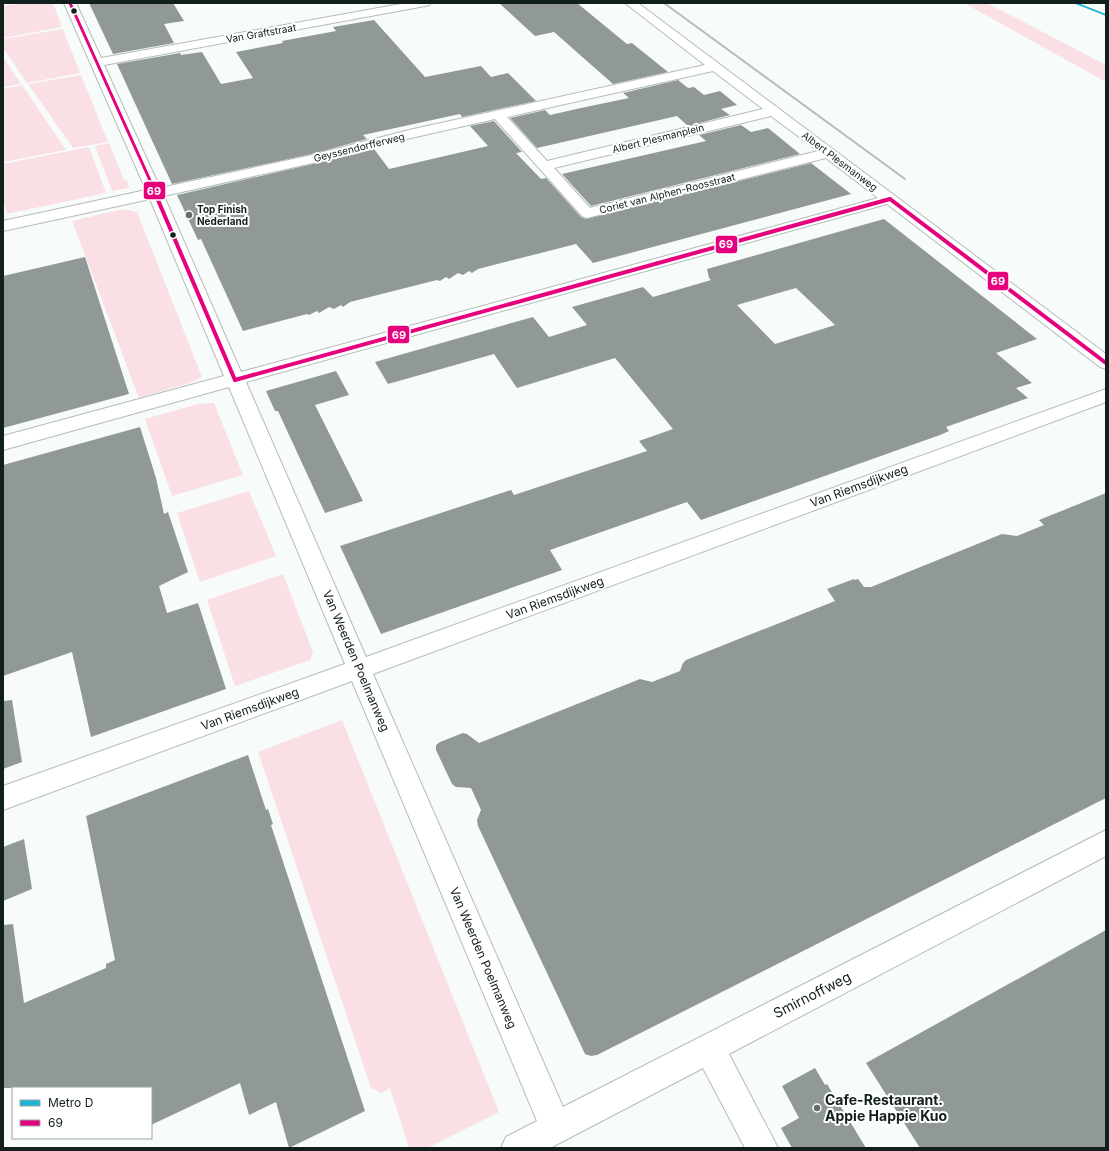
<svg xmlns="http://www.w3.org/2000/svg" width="1109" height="1151" font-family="Inter,sans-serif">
<rect width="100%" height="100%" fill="#f7fcfb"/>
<g fill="#fadfe5">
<polygon points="24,3 53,3 62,27 3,38 3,6"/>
<polygon points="955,3 987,3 1106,65 1106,82 964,3"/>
<polygon points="63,29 80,73 27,83 3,48 3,39"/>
<polygon points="3,57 21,84 3,87"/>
<polygon points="81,75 108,142 73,148 28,84"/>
<polygon points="22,85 66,150 3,162 3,89"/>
<polygon points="109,143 124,180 127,180 129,188 112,191 95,146"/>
<polygon points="89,147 106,193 7,214 3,200 3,164"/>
<polygon points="123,209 137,212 202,377 193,382 139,398 72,221"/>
<polygon points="214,403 243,475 172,496 145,419 198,404"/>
<polygon points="249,491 276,556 200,582 177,513"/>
<polygon points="283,574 313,652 310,660 235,686 207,600"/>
<polygon points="342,720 499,1112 427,1148 409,1148 390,1088 381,1093 371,1088 258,752"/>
</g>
<g fill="#909997" fill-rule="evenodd">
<polygon points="89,3 173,3 184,21 164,24 174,43 113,54"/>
<polygon points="499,3 577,3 627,44 632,43 668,72 613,84 554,32 535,36"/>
<polygon points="374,20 425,77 481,66 491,77 508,73 536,101 462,117 460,114 363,135 367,139 312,154 172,184 117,64 180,53 181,55 202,52 221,84 253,78 236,52 283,43 282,41 336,31 333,27"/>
<polygon points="678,80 688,88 694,87 704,95 720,91 737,105 721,109 730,115 688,126 677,116 537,148 510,118 545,110 550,115 581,108 629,98 623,93"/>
<polygon points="494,121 522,152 516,153 541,179 546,178 581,217 586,219 811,163 851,194 593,263 576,244 478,269 472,273 469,271 463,275 458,273 449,279 446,277 440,281 437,280 350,302 343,307 341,305 334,309 329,307 319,313 317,311 309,315 307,314 243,331 201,239 198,240 177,195 313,164 374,149 389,169 488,146 470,126"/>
<polygon points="741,125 751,132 768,128 800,154 591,206 562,174 706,141 699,135"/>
<path d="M884,219L1037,339L996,353L1032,383L1016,388L1028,398L946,427L949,431L940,435L701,520L687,502L550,550L562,570L381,634L340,546L511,490L514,495L647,451L639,441L673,429L615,358L517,388L494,354L388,384L375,362L533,317L549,337L587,325L572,307L643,287L653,297L711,280L709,278L707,269ZM796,288L835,325L775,344L737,305Z"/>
<polygon points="85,257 129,394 3,428 3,276"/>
<polygon points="336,371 349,395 315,405 363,501 325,513 278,411 275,411 266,391"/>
<polygon points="140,427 156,478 164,514 168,512 188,572 159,586 167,613 198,603 226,689 91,737 72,652 3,676 3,465"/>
<polygon points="1106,493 1106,798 597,1055 591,1056 585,1054 478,826 477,820 481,810 471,788 456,787 452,784 436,750 436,745 440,742 463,733 467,734 479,743 640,679 652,682 680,671 683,663 686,660 835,601 827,589 854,579 855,580 858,579 864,587 871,587 1002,534 1017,536 1044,525 1039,520"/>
<polygon points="12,700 22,762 3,769 3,701"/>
<polygon points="248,755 266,810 268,809 273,824 271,825 365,1111 289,1148 276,1102 249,1115 240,1083 151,1125 151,1088 3,1088 3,925 13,924 24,1003 106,968 106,964 115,960 86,816"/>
<polygon points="24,839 32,889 3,901 3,847"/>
<polygon points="1106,930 1106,1148 920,1148 866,1063"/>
<polygon points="815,1068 825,1085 827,1084 866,1148 792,1148 781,1128 799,1118 782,1086"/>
</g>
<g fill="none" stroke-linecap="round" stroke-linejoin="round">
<g stroke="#b3bcbb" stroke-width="2">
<path id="minor" d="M64,3H76L101,58L406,3H431L429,5L425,6L104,65L160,188L312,155L409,130L705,65L625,3H638L1106,354V369L1100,367L887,204L246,382L366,657L1106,389V402L373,674L563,1107L1106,830V856L729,1054L778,1148H745L703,1068L550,1148H501L506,1137L537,1121L352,681L3,810V786L345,664L229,387L3,450V436L224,376L150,199L3,231V221L146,190ZM713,71L763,109L547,161L507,117ZM771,116L818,151L590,208L554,168ZM495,119L582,216L587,218L826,158L878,198L241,372L164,196L313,163L411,138Z"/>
</g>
<use href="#minor" fill="#fefffe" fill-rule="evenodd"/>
<polyline stroke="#b9bbba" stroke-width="2" points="664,3 905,179"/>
<g stroke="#fff" stroke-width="5">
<polyline id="bus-1-far1" points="70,3 153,187"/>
</g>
<g stroke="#fff" stroke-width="6">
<g id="bus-1">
<polyline points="152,186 235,380"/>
<polyline points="890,199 1106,363"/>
<polyline points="235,380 890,199"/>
</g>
</g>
<use href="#bus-1-far1" stroke="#e5007d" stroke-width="3"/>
<use href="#bus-1" stroke="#e5007d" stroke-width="4"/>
<g stroke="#fff" stroke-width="3">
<polygon id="metro-1" points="1073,3 1078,3 1106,14 1106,16"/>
</g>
<use href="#metro-1" fill="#1ab4d5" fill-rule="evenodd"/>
</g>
<g fill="#111f1d" stroke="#fff" stroke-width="1.5">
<circle cx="74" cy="11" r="3.5"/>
<circle cx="173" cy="235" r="3.5"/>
</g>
<g fill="#626c6b" stroke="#fff" stroke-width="1.5">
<circle cx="189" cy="215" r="4"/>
<circle cx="817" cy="1108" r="4"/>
</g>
<g text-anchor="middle" stroke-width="4" stroke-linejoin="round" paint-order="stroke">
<g font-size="10" fill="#111f1d" stroke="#fff">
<text transform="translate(261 33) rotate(-10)" y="4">Van Graftstraat</text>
<text transform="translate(658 138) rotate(-14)" y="4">Albert Plesmanplein</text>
<text transform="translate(359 147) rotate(-14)" y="4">Geyssendorfferweg</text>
<text transform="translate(840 161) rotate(37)" y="4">Albert Plesmanweg</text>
<text transform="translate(667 193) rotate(-14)" y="4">Coriet van Alphen-Roosstraat</text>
</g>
<g font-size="10" font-weight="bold" fill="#111f1d" stroke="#fff" text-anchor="start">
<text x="197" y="213">Top Finish<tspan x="197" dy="12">Nederland</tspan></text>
</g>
<g font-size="12" fill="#111f1d" stroke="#fff">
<text transform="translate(859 486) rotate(-20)" y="4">Van Riemsdijkweg</text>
<text transform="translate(555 598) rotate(-20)" y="4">Van Riemsdijkweg</text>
<text transform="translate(356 661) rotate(67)" y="4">Van Weerden Poelmanweg</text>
<text transform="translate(250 709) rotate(-20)" y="4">Van Riemsdijkweg</text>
<text transform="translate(483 958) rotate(67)" y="4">Van Weerden Poelmanweg</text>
</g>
<g font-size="14" fill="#111f1d" stroke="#fff">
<text transform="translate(812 995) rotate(-27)" y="5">Smirnoffweg</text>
</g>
<g font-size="14" font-weight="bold" fill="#111f1d" stroke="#fff" text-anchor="start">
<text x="825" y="1105">Cafe-Restaurant.<tspan x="825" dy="16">Appie Happie Kuo</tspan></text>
</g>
</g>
<g stroke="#fff" stroke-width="1.5">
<rect x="143" y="181" width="23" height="19" rx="4" fill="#e5007d"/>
<rect x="715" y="235" width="23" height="19" rx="4" fill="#e5007d"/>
<rect x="987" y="271" width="22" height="20" rx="4" fill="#e5007d"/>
<rect x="387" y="325" width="23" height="19" rx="4" fill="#e5007d"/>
</g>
<g font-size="11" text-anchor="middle" font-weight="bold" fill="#fff">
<text x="154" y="195">69</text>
<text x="726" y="248">69</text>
<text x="998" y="285">69</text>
<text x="399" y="339">69</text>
</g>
<rect width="1109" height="1151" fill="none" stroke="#111f1d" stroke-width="8"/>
<rect x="12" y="1087" width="140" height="52" fill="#ffffff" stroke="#a0a5a5"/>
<rect x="20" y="1100" width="20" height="6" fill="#1ab4d5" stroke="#a0a5a5"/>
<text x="48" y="1107" font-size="12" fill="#111f1d">Metro D</text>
<rect x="20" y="1120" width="20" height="6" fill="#e5007d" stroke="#a0a5a5"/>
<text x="48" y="1127" font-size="12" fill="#111f1d">69</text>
</svg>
